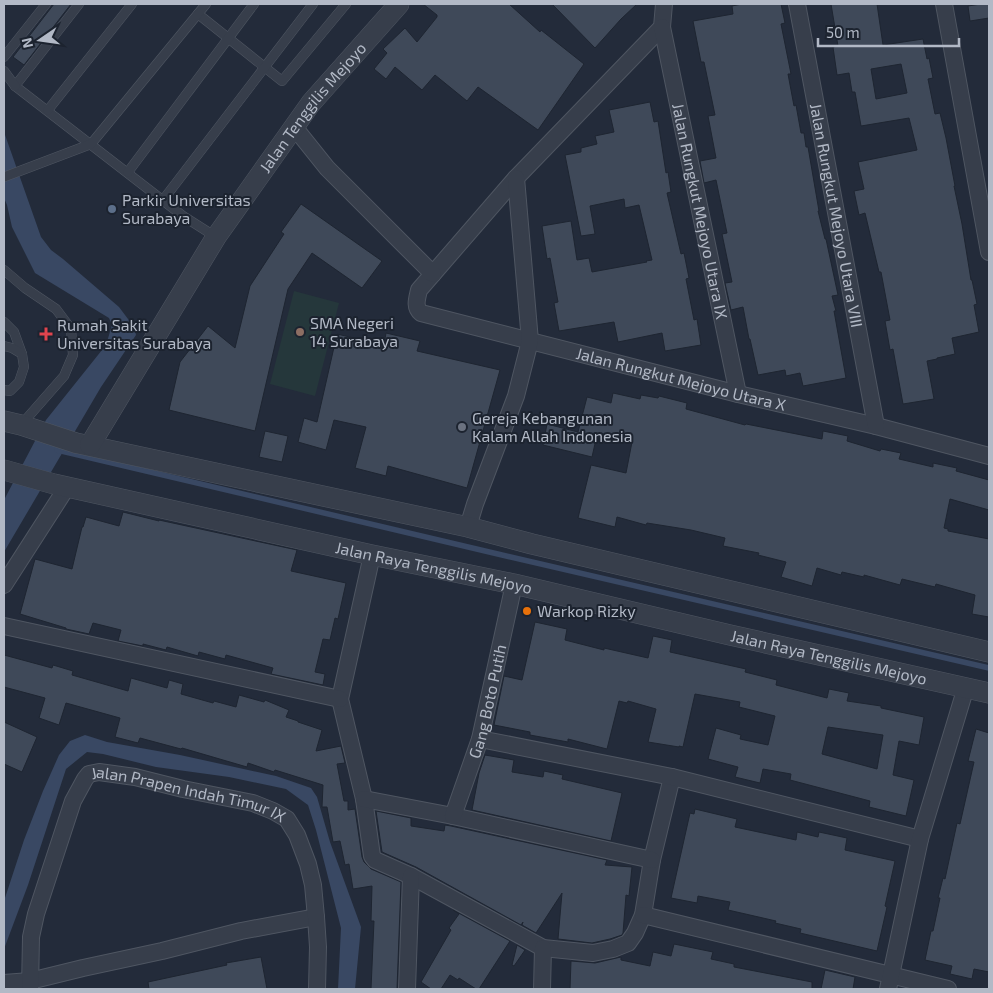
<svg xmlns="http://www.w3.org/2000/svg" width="993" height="993" font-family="'Exo 2',sans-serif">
<rect width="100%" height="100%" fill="#232b3a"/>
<polygon fill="#25373b" points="294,291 339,303 315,396 270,384"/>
<g fill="#394863">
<polygon points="4,132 41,237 51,250 63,259 119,307 134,327 136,335 101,387 4,552 4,500 46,420 106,345 112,325 109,318 35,273 12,227 7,205 4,198"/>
<polygon points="85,735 107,742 180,755 276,776 311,788 317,797 330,842 361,927 355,989 338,989 341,928 316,830 308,805 286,789 229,777 156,767 103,754 87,752 66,769 28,885 4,949 4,901 24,840 43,791 59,755 70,741"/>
</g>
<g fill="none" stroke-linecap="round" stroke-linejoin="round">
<polyline stroke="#394863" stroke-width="5.5" points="57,450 502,555 989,668"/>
</g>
<g fill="#3f4959" stroke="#1e2531" fill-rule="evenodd">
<polygon points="54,4 71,4 24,65 13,57"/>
<polygon points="423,4 509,4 540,32 541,30 584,64 538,130 478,87 467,101 435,75 422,90 395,67 386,79 374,69 387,53 383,49 405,28 417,42 437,17 437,15"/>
<polygon points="552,4 637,4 621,19 595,48"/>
<polygon points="742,4 781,4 785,23 781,24 791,74 788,74 794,106 796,105 801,133 804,133 806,147 808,147 819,211 818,211 825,239 826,239 838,295 832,296 836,311 834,311 846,378 803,386 800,373 786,376 785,370 758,375 750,339 749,339 743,307 731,310 725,283 732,282 722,234 727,233 716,180 704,183 700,161 716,158 708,116 715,115 704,62 701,62 693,21 733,14 732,6"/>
<path d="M831,4H877L883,45L923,39L927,59L929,58L933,78L928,79L935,114L940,113L946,138L955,186H954L962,224L971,280H972L977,304L974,305L979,332L952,338L955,354L937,358V359L927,361L934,399L903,404L893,349L890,350L885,321L890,320L881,272H879L865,213L859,215L854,191L864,189L858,162L917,150L909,118L861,126L855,92H852L849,73L837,75L833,47L838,46ZM901,64L907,93L876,99L871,69Z"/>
<polygon points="981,4 989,4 989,18 970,21 968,6"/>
<polygon points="650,102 654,122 658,121 666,173 668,172 671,192 667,193 681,254 684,253 689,278 686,279 694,320 697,319 701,345 665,351 662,333 618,342 614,322 559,331 554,303 558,302 550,258 547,259 542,226 571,221 577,260 589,258 592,272 647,262 646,261 652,260 639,205 625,208 624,199 590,206 595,234 581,236 565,155 581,152 581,148 597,144 595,136 614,132 609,110"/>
<polygon points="301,204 382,261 362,288 312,253 288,289 255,431 169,410 180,362 208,326 235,348 250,286 284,234 281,232"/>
<polygon points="386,333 420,341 417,351 500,370 467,488 388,466 386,476 355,468 366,427 334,420 326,450 298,442 304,418 317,422 337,334 384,345"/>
<polygon points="613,393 640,399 641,395 658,398 659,396 687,403 686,409 745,425 746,424 822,439 823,431 848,436 847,441 880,451 881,449 901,453 899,459 933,467 933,463 957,468 956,471 989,480 989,510 950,499 944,528 948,529 948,531 989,539 989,617 972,614 975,595 936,584 935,587 902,579 900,585 864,575 864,577 842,572 841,575 817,568 812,586 781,577 786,562 758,555 759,553 723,546 725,538 691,530 647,523 646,525 617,517 615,527 578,518 591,465 626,473 632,442 597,435 592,457 543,445 547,424 578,432 587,397 611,403"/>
<polygon points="265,431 288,436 282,462 259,457"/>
<polygon points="123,512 159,521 159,520 297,550 291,571 346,583 338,619 335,618 330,640 323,639 315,672 325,674 323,685 271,674 273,668 226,655 225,659 199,652 198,656 167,647 166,650 143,644 143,646 118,641 121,630 93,623 89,634 66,629 66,628 20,614 35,559 72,569 82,527 83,527 86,517 119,526"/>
<path d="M535,622L567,629L565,640L604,650V648L648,658L653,636L672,640L670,652L746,669L745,672L777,680L776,685L827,698L829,689L849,693L847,701L881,706V708L924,717L919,745L899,741L893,775L914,780L906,816L869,807L870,801L790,780L791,774L763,769L760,783L735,777L738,767L708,759L716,728L741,735L740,739L768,745L775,716L739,707L740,702L695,694L683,747L679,746V747L648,742L656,709L628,701L627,703L619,701L607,749L568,739V742L530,735V732L494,725L504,676L522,680ZM828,727L883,735L877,769L822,754Z"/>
<polygon points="4,655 52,668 53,665 73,671 72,675 128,691 131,678 167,688 169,680 183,684 181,694 213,703 214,701 236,707 239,695 264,702 265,700 289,710 286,717 298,721 298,722 322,730 316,751 341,746 345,763 337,764 344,801 348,801 348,810 355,809 362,857 364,862 371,869 401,882 397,989 371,989 374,921 371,921 372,886 353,889 349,864 345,865 340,841 333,842 327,807 322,807 323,785 275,770 274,772 248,763 247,767 182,748 181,749 140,738 138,743 115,737 120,718 66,703 59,725 39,718 45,698 4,687"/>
<polygon points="4,722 37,737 22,772 4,764"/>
<polygon points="976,729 989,733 989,972 974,969 972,979 950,974 952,966 925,960 931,931 933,931 940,898 938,898 943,878 945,879 957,823 960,824 974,762 968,761"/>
<polygon points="485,755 514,760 512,772 543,777 544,771 563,775 562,779 622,793 611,841 472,810 479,773"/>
<polygon points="695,809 737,819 735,827 796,840 797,832 818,837 819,832 847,838 845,850 895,861 885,906 887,907 877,951 800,933 801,929 775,923 776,921 728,910 730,902 698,896 697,903 671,898 690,813 694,814"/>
<polygon points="376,811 411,818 411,826 444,831 445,825 451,826 607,860 605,865 632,867 629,896 626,895 623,933 622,935 610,939 592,943 558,939 562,893 536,933 522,925 523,922 521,925 416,867 382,852"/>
<polygon points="453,910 510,941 479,989 476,989 459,978 458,980 450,975 441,989 431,989 421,982 451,930 449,928 459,914"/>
<polygon points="674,944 713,952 711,959 734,964 734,967 812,982 812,989 570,989 571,961 595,963 621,957 621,960 650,966 653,952 671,956"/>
<polygon points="517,945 525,950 514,966 512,965"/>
<polygon points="261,957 267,989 149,989 148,982 227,965 226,963"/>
<polygon points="825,970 855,977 853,989 821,989"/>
</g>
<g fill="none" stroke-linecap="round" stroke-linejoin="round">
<g stroke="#4f5662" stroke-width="10">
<g id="service">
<polyline points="79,4 15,86 183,216 216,237"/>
<polyline points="198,14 282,81 346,4"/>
<polyline points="4,57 46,4"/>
<polyline points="4,71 15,86"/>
<polyline points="48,110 132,4"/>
<polyline points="128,172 254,4"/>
<polyline points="4,177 91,144 206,4"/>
<polyline points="163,200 313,4"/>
<polyline points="4,270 25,288 56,309 71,329 73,355 64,376 21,425"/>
<polyline points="4,322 14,332 22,354"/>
<polyline points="4,346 12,348 22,354 24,367 19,382 10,391 4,390"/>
</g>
</g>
<g stroke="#4f5662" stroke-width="18">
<g id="minor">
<path id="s1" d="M664,4L662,27L516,178L419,290C417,299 414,307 421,313L738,394L876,426L989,456"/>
<path id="s2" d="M797,4L876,426"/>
<polyline points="944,4 989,252"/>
<path id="s3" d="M662,27L738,394"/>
<polyline points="295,128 327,168 433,274"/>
<polyline points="468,527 475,504 516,396 530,341 516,178"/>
<polyline points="372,555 340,699 364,799 372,856 375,860 411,876 543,948 593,953 613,949 628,943 635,933 643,915 652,860 672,777"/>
<polyline points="4,585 67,487"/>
<polyline points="4,626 340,699"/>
<polyline points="480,739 672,777 920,839"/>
<polyline points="364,799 453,816 652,860"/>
<path id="s4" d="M453,816L480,739L514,584"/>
<polyline points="643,915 948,989"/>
<polyline points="4,983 30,981 83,968 162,951 241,931 316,917"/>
<path id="s5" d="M30,989L31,937L36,914L73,801L85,779L89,774L99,772L135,777L183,789L253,803L273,811L287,819L297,835L308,864L313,885L316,917L318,947L317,989"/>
<polyline points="407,989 411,876"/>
<polyline points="542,989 543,948"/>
<polyline points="888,989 920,839 966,687"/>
</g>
</g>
<g stroke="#4f5662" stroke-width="21">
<g id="tertiary">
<polyline points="4,421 21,425 76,443 365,505 468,527 532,544 989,652"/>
<path id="s6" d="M90,445L216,237L311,103L399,4"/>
<path id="s7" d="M4,470L54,484L372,555L514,584L730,635L989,693"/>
</g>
</g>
<use href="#service" stroke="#373e4b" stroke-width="9"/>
<use href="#minor" stroke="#373e4b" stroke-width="16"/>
<use href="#tertiary" stroke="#373e4b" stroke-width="20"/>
</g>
<circle fill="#5c6f8a" stroke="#1c232f" stroke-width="2" cx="112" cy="209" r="5"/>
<circle fill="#8d6e63" stroke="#1c232f" stroke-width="2" cx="300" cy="332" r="5"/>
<path fill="#e0444e" stroke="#1c232f" stroke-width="2" d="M43.5 326.5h5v5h5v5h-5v5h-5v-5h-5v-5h5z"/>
<circle fill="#6b7280" stroke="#1c232f" stroke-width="2" cx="462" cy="427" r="5"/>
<circle fill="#e8710a" stroke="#1c232f" stroke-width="2" cx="527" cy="611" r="5"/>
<g text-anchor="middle" stroke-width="4" stroke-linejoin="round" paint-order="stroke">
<g font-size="16" fill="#b2b9c6" stroke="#1c232f">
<text dy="6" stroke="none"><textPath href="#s6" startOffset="405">Jalan Tenggilis Mejoyo</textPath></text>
<text dy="6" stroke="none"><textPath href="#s3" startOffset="188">Jalan Rungkut Mejoyo Utara IX</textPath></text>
<text dy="6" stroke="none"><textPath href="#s2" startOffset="215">Jalan Rungkut Mejoyo Utara VIII</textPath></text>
<text dy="6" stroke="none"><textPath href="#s1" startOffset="674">Jalan Rungkut Mejoyo Utara X</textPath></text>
<text dy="6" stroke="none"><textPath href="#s7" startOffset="441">Jalan Raya Tenggilis Mejoyo</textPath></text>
<text dy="6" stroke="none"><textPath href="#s7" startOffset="846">Jalan Raya Tenggilis Mejoyo</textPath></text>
<text dy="6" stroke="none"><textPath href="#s4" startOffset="120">Gang Boto Putih</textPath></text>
<text dy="6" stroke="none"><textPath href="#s5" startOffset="328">Jalan Prapen Indah Timur IX</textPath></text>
</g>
<g font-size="16" fill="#b2b9c6" stroke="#1c232f" text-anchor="start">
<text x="122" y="206">Parkir Universitas<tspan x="122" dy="18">Surabaya</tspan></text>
<text x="310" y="329">SMA Negeri<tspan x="310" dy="18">14 Surabaya</tspan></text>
<text x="57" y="331">Rumah Sakit<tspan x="57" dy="18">Universitas Surabaya</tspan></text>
<text x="472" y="424">Gereja Kebangunan<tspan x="472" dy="18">Kalam Allah Indonesia</tspan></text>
<text x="537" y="617">Warkop Rizky</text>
</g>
</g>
<rect width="993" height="993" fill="none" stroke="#b2b9c6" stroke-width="10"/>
<g transform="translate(40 40) rotate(257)" stroke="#1c232f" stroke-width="4" paint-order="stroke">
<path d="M0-4L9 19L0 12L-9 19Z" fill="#b2b9c6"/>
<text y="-8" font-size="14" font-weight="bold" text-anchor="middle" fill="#b2b9c6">N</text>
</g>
<path d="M818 38v8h141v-8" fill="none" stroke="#b2b9c6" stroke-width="2.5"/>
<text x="826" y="38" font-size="15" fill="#b2b9c6" stroke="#1c232f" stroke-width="4" paint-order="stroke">50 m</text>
</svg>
